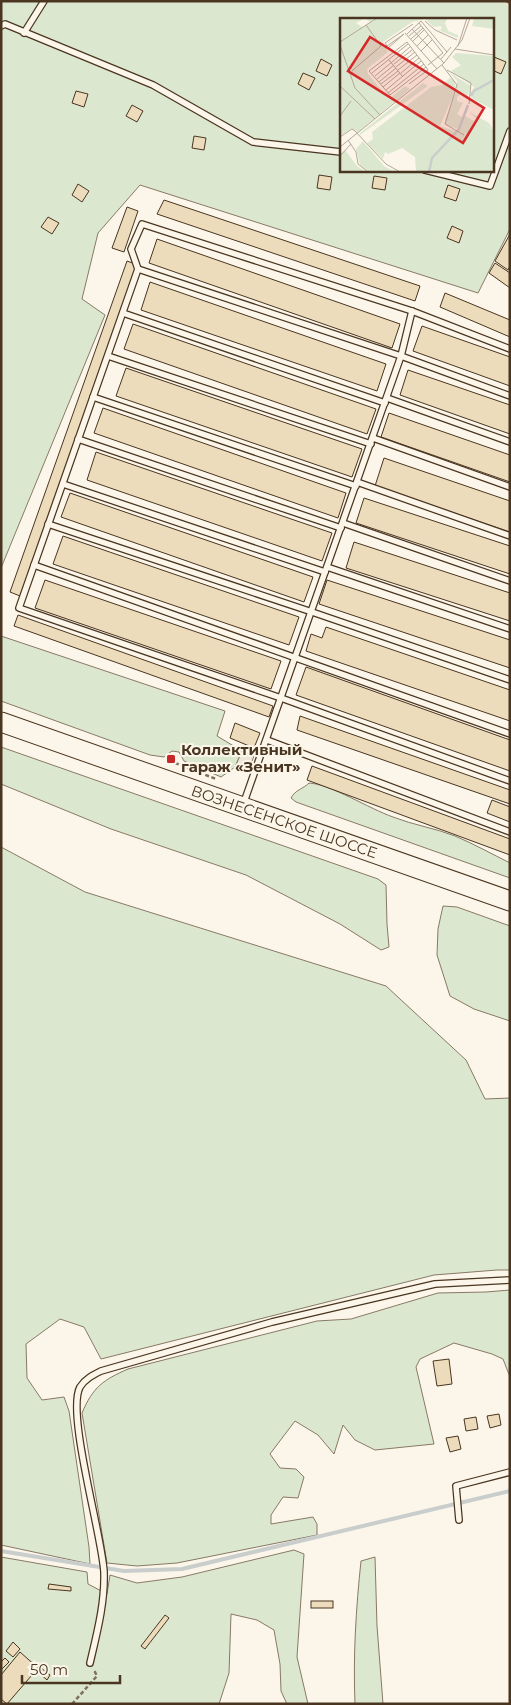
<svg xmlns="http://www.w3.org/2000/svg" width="511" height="1705" font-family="Montserrat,sans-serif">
<rect width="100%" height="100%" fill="#fbf6e9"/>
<g fill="#dce7d0" stroke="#887966" fill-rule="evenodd">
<path d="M1,1H510V229L478,293L140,185L98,233L82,299L105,315L1,568ZM341,19H492V170H341Z"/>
<polygon points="1,636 225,711 217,736 242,751 235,767 221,777 184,761 179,752 172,751 164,757 150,755 1,701"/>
<polygon points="1,747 378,879 386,885 387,924 389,947 381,950 340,924 246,875 111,829 1,784"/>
<path d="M309,783C330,784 370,809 393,817C413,825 435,828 455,836C474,844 492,854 510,863V878L296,802L291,798C295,790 303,789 309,783Z"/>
<polygon points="1,847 85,892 386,986 466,1060 485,1099 510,1098 510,1270 497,1270 434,1275 101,1359 84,1327 60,1319 26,1344 27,1378 42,1400 64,1397 69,1411 89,1547 90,1564 1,1545"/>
<polygon points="443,906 457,907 510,926 510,1021 474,1009 450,996 437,955 438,929"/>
<path d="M510,1290V1377L503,1359L492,1354L454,1343L420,1359L416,1367L434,1444L375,1450L355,1440L343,1425L334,1454L318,1435L295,1421L270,1454L280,1468L296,1469L304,1477L298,1498L283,1497L271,1515V1524L313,1517L317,1524V1535L177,1563L137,1566L107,1563L82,1413C93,1387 103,1380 128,1369L317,1321L351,1319L438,1293L486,1292Z"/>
<polygon points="294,1550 304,1554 297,1657 308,1704 287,1704 281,1691 280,1664 274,1630 257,1620 231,1614 229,1673 219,1704 1,1704 1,1557 87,1572 88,1584 107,1594 110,1575 137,1583 182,1577"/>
<path d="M375,1557L377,1626L383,1704H355C353,1656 356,1608 361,1561Z"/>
</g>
<polygon fill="#ede7d9" stroke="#887966" points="242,751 254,756 248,772 235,767"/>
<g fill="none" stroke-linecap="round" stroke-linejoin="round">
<polyline stroke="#c9cecd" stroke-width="4" points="1,1551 124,1571 182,1569 510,1491"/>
</g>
<g fill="#ecdcbc" stroke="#4a3520">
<polygon points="494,57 506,62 501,74 492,70"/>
<polygon points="321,59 332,65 327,76 316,71"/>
<polygon points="303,73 315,78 309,90 298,84"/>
<polygon points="76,91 88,94 84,107 72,103"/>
<polygon points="132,105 143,111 137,122 126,116"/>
<polygon points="194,136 206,138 204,150 192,148"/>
<polygon points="319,175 332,177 330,190 317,188"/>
<polygon points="374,176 387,178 385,190 372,188"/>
<polygon points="78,184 89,191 82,202 72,195"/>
<polygon points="448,185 460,189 456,201 444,197"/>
<polygon points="164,200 420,286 415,301 157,214"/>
<polygon points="127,207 138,211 124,252 112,248"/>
<polygon points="48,217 59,223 52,234 41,227"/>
<polygon points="452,226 463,231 459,243 447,238"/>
<polygon points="510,234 510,266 508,270 495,261"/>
<polygon points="157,239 400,324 392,348 149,263"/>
<polygon points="127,261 138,265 20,596 10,592"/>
<polygon points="495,263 510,273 510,288 489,273"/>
<polygon points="150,282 386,364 377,391 141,310"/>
<polygon points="445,293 510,320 510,337 440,307"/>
<polygon points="133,324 376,409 367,434 124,349"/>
<polygon points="422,326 510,357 510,386 413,351"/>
<polygon points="126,368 362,449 352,477 116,396"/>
<polygon points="408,370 510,405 510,434 400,395"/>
<polygon points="103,408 346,493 338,518 94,433"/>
<polygon points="389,413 510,455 510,482 381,437"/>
<polygon points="96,452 332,533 322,561 87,480"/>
<polygon points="384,458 510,501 510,532 375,486"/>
<polygon points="70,493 313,577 304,602 61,517"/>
<polygon points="364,498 510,546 510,574 356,523"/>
<polygon points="63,536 299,617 289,645 53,564"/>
<polygon points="354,542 510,593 510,621 346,568"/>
<polygon points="45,580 281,661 271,689 35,608"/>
<polygon points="327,580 510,640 510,668 319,604"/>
<polygon points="18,615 273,706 269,717 14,626"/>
<polygon points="326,627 510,690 510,721 306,651 311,634 322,638"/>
<polygon points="306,667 510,740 510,771 296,695"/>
<polygon points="300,716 510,790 510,804 297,730"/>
<polygon points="235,723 260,733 254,748 230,738"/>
<polygon points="312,766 510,839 510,855 307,780"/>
<polygon points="492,800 510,807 510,822 487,813"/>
<polygon points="449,1359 452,1384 437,1386 433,1361"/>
<polygon points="499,1414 501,1425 490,1428 487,1416"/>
<polygon points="476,1417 478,1429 466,1431 464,1419"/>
<polygon points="458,1436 461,1449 450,1452 446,1438"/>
<polygon points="49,1584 71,1587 71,1591 48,1589"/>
<rect x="311" y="1601" width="22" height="7"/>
<polygon points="165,1615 169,1618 145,1649 141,1646"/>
<polygon points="13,1642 20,1649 13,1657 6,1651"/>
<polygon points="20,1652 38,1668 7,1704 1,1699 1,1675"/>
<polygon points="5,1658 9,1662 1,1670 1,1662"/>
<polygon points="41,1668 50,1675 47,1680 38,1672"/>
</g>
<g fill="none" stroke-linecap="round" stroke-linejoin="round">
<g stroke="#4a3520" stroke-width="8">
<g id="lane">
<polyline points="1,26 5,24 153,85 253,142 341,152"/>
<polyline points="24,33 44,1"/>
<polyline points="425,170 490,186 510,131"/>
<polyline points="138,269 401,356 510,396"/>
<polyline points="123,313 385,403"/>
<polyline points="510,349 412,311 142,224 131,249 138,269 19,608 281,698 510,781"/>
<polyline points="108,356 371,444"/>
<polyline points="93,397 356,486"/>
<polyline points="387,398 510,442"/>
<polyline points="373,438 510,487"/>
<polyline points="78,439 341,528"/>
<polyline points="357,482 510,536"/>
<polyline points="63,484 325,572"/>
<polyline points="343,523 510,581"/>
<polyline points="48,524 312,612 510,680"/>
<polyline points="34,565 510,734"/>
<polyline points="327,567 510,629"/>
<polyline points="267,740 510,832"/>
<polyline points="243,805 401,356 412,311"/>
<polyline points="459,1520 456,1486 510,1472"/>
<path d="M90,1663C97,1633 105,1603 104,1572C102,1535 66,1413 80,1387C85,1379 93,1375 101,1371L272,1322L435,1284L510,1280"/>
</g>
</g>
<g stroke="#4a3520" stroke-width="21">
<polyline id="primary" points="1,722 510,901"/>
</g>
<g stroke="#7f6f5c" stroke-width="2.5" stroke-dasharray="4 2.5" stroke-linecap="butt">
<polyline points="175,763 216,779"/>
<polyline points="72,1704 97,1676 94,1670"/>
</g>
<use href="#lane" stroke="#fbf6e9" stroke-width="5.5"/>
<use href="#primary" stroke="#fbf6e9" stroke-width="19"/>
<polyline stroke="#c62828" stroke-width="1" stroke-dasharray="18 4 2.5 4" stroke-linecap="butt" points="505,1 510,4"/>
</g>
<rect fill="#c62828" stroke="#fbf6e9" stroke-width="2" x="166" y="754" width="10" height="10" rx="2.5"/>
<g text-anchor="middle" stroke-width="4" stroke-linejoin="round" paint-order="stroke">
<g font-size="15" font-weight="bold" fill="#4a3520" stroke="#fbf6e9" text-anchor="start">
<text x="181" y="755">Коллективный<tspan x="181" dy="17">гараж «Зенит»</tspan></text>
</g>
<g font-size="15" fill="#4a3520" stroke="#fbf6e9">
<text transform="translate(284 822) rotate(19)" y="5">ВОЗНЕСЕНСКОЕ ШОССЕ</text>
</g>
</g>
<g transform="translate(340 18)">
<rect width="154" height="154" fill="#fbf6e9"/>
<path d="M0,0H34L30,4L25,0L16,5L22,9L37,0H108L105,5L108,13L118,17V20L98,12L102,11L101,8L94,9L85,1L72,4L43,24L48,34L27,51L28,56L49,81L65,68L70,71L18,114L11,111L0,118ZM134,0H154V11L132,8ZM116,35L154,38V92L133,81L130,76L134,69L111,53L121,47L112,39ZM110,55L131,68L127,79L121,76L117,79V83L123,85L117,96L122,99L124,96L118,111L106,107L105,102L117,71V63ZM110,60L114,62L116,71L100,108L118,114L125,98L136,104L138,102L128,93L149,105L153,111L141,106L154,112V154H76L75,139L62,130L48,136L45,134L43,141L27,125L33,121L32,114L91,69L102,67ZM83,65L88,68L20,117V115ZM23,123L44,148L54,154H29L20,147L16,131ZM5,132L17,148L26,154H0V136Z" fill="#dce7d0"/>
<path fill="none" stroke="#c9cecd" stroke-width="2.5" d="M131,78L134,73L154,62M89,154L92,140L119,111L128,87"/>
<path fill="none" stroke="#b4a999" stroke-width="1" d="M85,3L95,12L117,22M79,5L103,35L88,47M72,11L104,45M65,15L97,51M64,16L48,30L45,25L73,6M67,16L81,3L107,34M69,18L81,8M71,21L83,10M73,23L84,12M0,24L37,0M0,27L15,70L40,97M47,28L64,16M77,28L88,17M118,28L127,0M115,31L154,37M81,33L92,22M101,41L111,29M49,42L63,59M52,44L70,29M54,46L72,32M102,47L117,67L105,106L124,117M56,49L75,34M58,52L77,37M107,52L131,65L129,86M12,53L41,28L26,7M32,55L68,26M61,55L79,40M35,58L52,44M37,61L54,47M39,64L56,50M41,66L58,53M69,66L88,52L86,49L67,24L29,53L50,77L86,49M0,68L35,101M43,69L60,55M46,72L81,43M48,75L84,46M0,98L11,83M0,119L12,111L15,113L46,146L60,154M8,122L16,134L18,146L28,154M0,129L104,45L122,22L130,0M0,138L11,126"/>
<path fill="#d62828" fill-opacity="0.15" stroke="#d62828" stroke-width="2.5" d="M30,19L144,90L123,125L8,53Z"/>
<rect width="154" height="154" fill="none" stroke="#4a3520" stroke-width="2.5"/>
</g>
<rect width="511" height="1705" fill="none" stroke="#4a3520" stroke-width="5"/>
<path d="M22 1675v8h98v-8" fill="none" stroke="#4a3520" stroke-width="2.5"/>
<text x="30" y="1675" font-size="15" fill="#4a3520" stroke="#fbf6e9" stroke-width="4" paint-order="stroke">50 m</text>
</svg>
